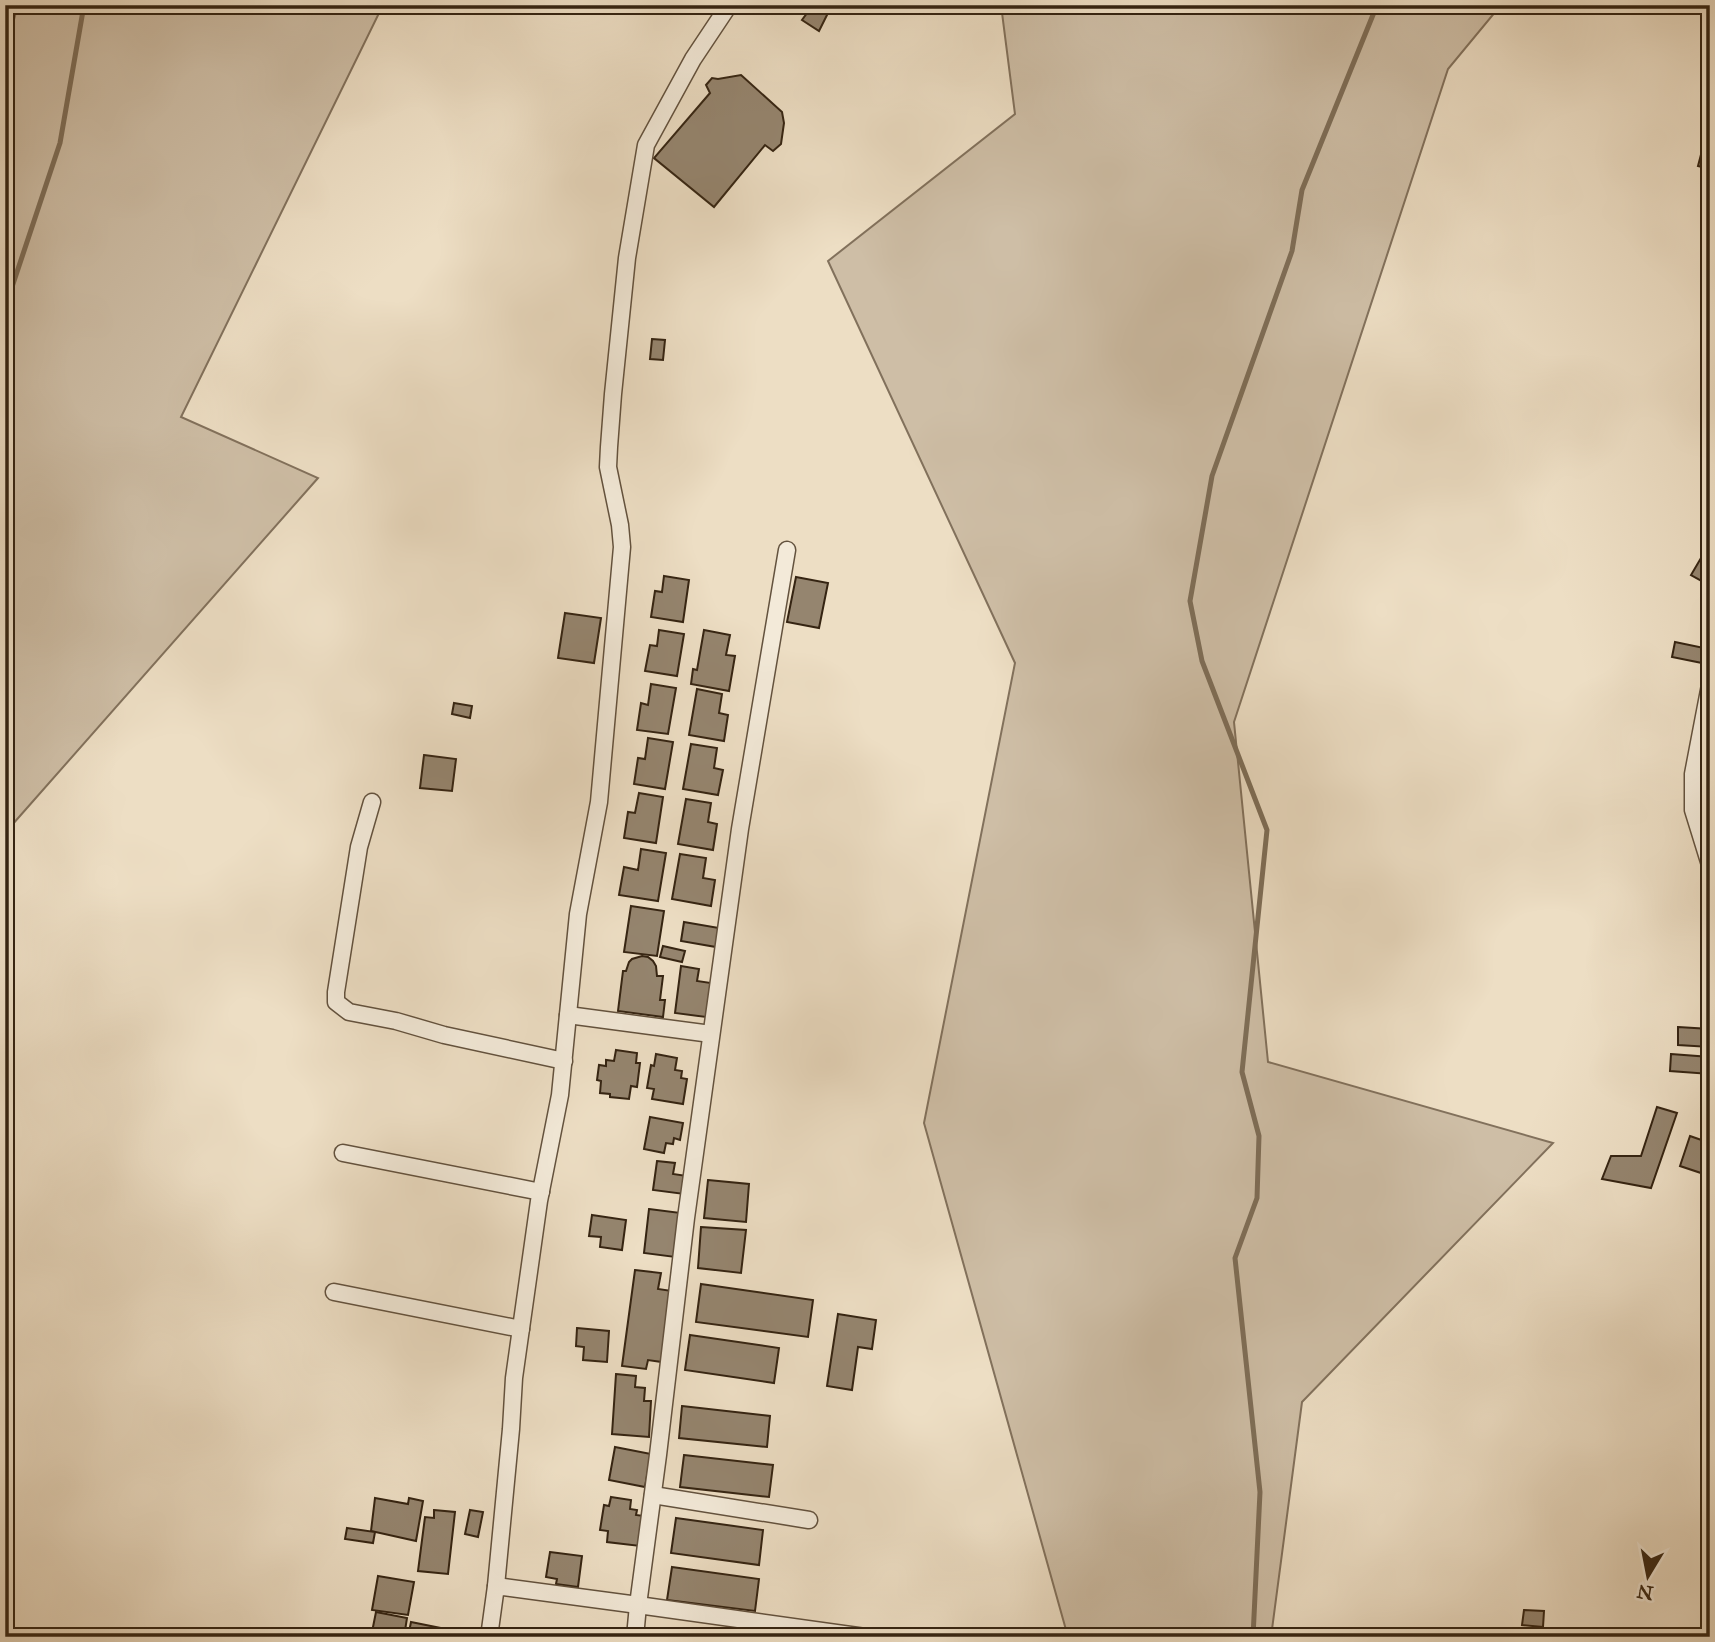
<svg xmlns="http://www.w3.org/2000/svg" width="1715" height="1642" font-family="'IM FELL Great Primer',serif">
<rect width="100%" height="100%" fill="#eddec4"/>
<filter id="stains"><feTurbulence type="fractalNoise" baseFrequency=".00286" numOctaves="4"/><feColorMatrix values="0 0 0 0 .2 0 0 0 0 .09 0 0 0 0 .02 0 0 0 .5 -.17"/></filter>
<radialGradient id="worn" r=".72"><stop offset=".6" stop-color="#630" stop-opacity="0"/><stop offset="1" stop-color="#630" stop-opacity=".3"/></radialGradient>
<g fill="#cebea6" stroke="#82715c" stroke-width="2">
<polygon points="18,5 383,5 181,417 318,478 12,825 8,1170 5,1189 5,52"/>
<polygon points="1001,5 1501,5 1448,69 1234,722 1268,1062 1553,1143 1302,1402 1271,1637 1068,1637 924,1123 1015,663 828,261 1015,114"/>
</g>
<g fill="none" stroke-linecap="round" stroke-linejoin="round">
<g stroke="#7e6e58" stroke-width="5">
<polyline points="5,308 60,143 84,5"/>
<polyline points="1253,1637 1260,1492 1235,1258 1257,1198 1259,1136 1242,1072 1267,830 1202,661 1190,601 1212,476 1292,251 1302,190 1377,5"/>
</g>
</g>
<g fill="#95856f" stroke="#352412" stroke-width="2">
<polygon points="813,5 832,5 819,31 802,20"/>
<polygon points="741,75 782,112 784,123 781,144 773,151 765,145 714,207 654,158 710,93 706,85 712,78 718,79"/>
<polygon points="1705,139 1710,141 1710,169 1698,166"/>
<polygon points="652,339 665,340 663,360 650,359"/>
<polygon points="1701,558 1710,562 1709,585 1691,575"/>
<polygon points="664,576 689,580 683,622 651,617 655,591 662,592"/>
<polygon points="796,577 828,583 819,628 787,622"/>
<polygon points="565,613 601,618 594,663 558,658"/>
<polygon points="659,630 684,634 677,676 645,671 650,645 657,646"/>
<polygon points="704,630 730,635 726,655 735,656 729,691 691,684 693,669 697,670"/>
<polygon points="1675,642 1704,648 1702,663 1672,657"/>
<polygon points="651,684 676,688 668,734 637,730 641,703 648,705"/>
<polygon points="697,689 722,694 719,713 728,715 724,741 689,735"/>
<polygon points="454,703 472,706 470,718 452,714"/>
<polygon points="648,738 673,742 665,789 634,784 638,758 645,759"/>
<polygon points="691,744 717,748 714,768 723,770 718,795 683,789"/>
<polygon points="424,755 456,759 452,791 420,788"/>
<polygon points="639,793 663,797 656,843 624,838 628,812 635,813"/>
<polygon points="686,799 711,803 708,822 717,824 713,850 678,844"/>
<polygon points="641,849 666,853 658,901 619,895 624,867 638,870"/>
<polygon points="680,854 706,858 703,878 715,880 711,906 672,899"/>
<polygon points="631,906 664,911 657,956 624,952"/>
<polygon points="684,922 719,928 716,947 681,941"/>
<polygon points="663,946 685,951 682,962 660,957"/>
<polygon points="642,956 648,957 653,961 656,966 657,976 663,976 660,1000 665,1000 663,1017 618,1011 623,971 626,971 629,962 632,959"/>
<polygon points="681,966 699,969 697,981 711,983 706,1017 675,1013"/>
<polygon points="1678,1027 1710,1029 1710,1047 1678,1045"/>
<polygon points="616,1050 637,1053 636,1063 640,1063 637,1087 631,1086 629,1099 610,1097 610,1094 600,1093 601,1081 597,1080 599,1065 606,1066 606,1060 614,1061"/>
<polygon points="656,1054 677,1058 675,1070 682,1071 681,1078 687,1079 683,1104 652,1099 654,1089 647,1088 651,1065 654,1066"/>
<polygon points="1671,1054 1710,1057 1710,1074 1670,1071"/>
<polygon points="1657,1107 1677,1113 1651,1188 1602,1179 1611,1156 1641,1156"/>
<polygon points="650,1117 683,1123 680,1140 674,1138 673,1144 666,1143 664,1153 644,1149"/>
<polygon points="1690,1136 1710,1143 1710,1176 1680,1166"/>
<polygon points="657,1161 675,1163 673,1174 687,1176 684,1194 653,1190"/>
<polygon points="708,1180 749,1184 746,1222 704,1218"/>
<polygon points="649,1209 681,1213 675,1257 644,1253"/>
<polygon points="592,1215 626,1220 622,1250 600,1247 601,1237 589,1236"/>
<polygon points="701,1227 746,1230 741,1273 698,1268"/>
<polygon points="635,1270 661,1273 658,1289 672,1291 662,1362 648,1360 646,1369 622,1366"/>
<polygon points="701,1284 813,1300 808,1337 696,1322"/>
<polygon points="838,1314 876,1320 872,1349 858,1347 852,1390 827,1386"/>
<polygon points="577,1328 609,1331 607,1362 583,1360 584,1347 576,1346"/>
<polygon points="690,1335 779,1348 774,1383 685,1370"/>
<polygon points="616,1374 636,1376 635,1387 645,1388 644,1401 651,1401 649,1437 612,1434"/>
<polygon points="682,1406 770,1416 767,1447 679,1438"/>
<polygon points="615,1447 651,1454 645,1487 609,1480"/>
<polygon points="684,1455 773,1465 769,1497 680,1487"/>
<polygon points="611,1497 631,1500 630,1509 637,1510 636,1515 644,1516 640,1546 607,1542 608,1531 600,1530 604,1505 609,1506"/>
<polygon points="375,1498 408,1504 409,1498 423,1501 416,1541 371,1531"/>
<polygon points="434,1510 455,1512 448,1574 418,1571 425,1517 434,1518"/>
<polygon points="470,1510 483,1512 478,1537 465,1534"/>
<polygon points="676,1518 763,1530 759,1565 671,1553"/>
<polygon points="347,1528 375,1532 373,1543 345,1539"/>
<polygon points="550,1552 582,1556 578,1587 556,1584 557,1579 546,1577"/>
<polygon points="672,1567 759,1579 755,1611 667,1600"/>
<polygon points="378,1576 414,1582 408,1615 372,1610"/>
<polygon points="1524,1610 1544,1611 1543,1627 1522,1625"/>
<polygon points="376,1612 407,1618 404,1637 371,1637"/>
<polygon points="411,1622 476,1635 476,1637 408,1637"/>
<polygon points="590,1631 615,1634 615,1637 589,1637"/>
</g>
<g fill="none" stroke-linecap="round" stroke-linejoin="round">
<g stroke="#63523e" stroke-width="19">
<g id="street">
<polyline points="1710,685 1693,774 1693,810 1710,865"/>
<polyline points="372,802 359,847 336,992 336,1002 349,1012 396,1021 444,1035 564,1061"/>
<polyline points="568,1015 711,1034"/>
<polyline points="343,1153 541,1192"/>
<polyline points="334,1292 521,1329"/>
<polyline points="653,1495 809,1520"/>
<polyline points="496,1586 511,1429 514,1378 539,1201 560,1095 578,914 599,802 622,547 620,525 608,467 609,447 613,394 627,258 646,145 693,59 729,5"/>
<polyline points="489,1637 496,1586 638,1605 658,1455 686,1218 740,829 787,550"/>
<polyline points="635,1637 638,1605 865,1637"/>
</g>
</g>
<use href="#street" stroke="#f3ead9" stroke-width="16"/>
</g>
<rect width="1715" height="1642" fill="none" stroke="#eddec4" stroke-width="28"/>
<rect x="7" y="7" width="1701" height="1628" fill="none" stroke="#352412" stroke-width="3.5"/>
<rect x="14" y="14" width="1687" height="1614" fill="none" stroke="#352412" stroke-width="2"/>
<g transform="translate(1648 1576) rotate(190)" stroke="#f3ead9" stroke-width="5" paint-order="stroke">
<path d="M0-5L12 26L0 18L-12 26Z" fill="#352412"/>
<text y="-10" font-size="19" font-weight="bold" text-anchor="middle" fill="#352412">N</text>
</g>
<rect width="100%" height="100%" filter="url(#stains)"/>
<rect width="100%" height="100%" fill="url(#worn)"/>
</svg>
